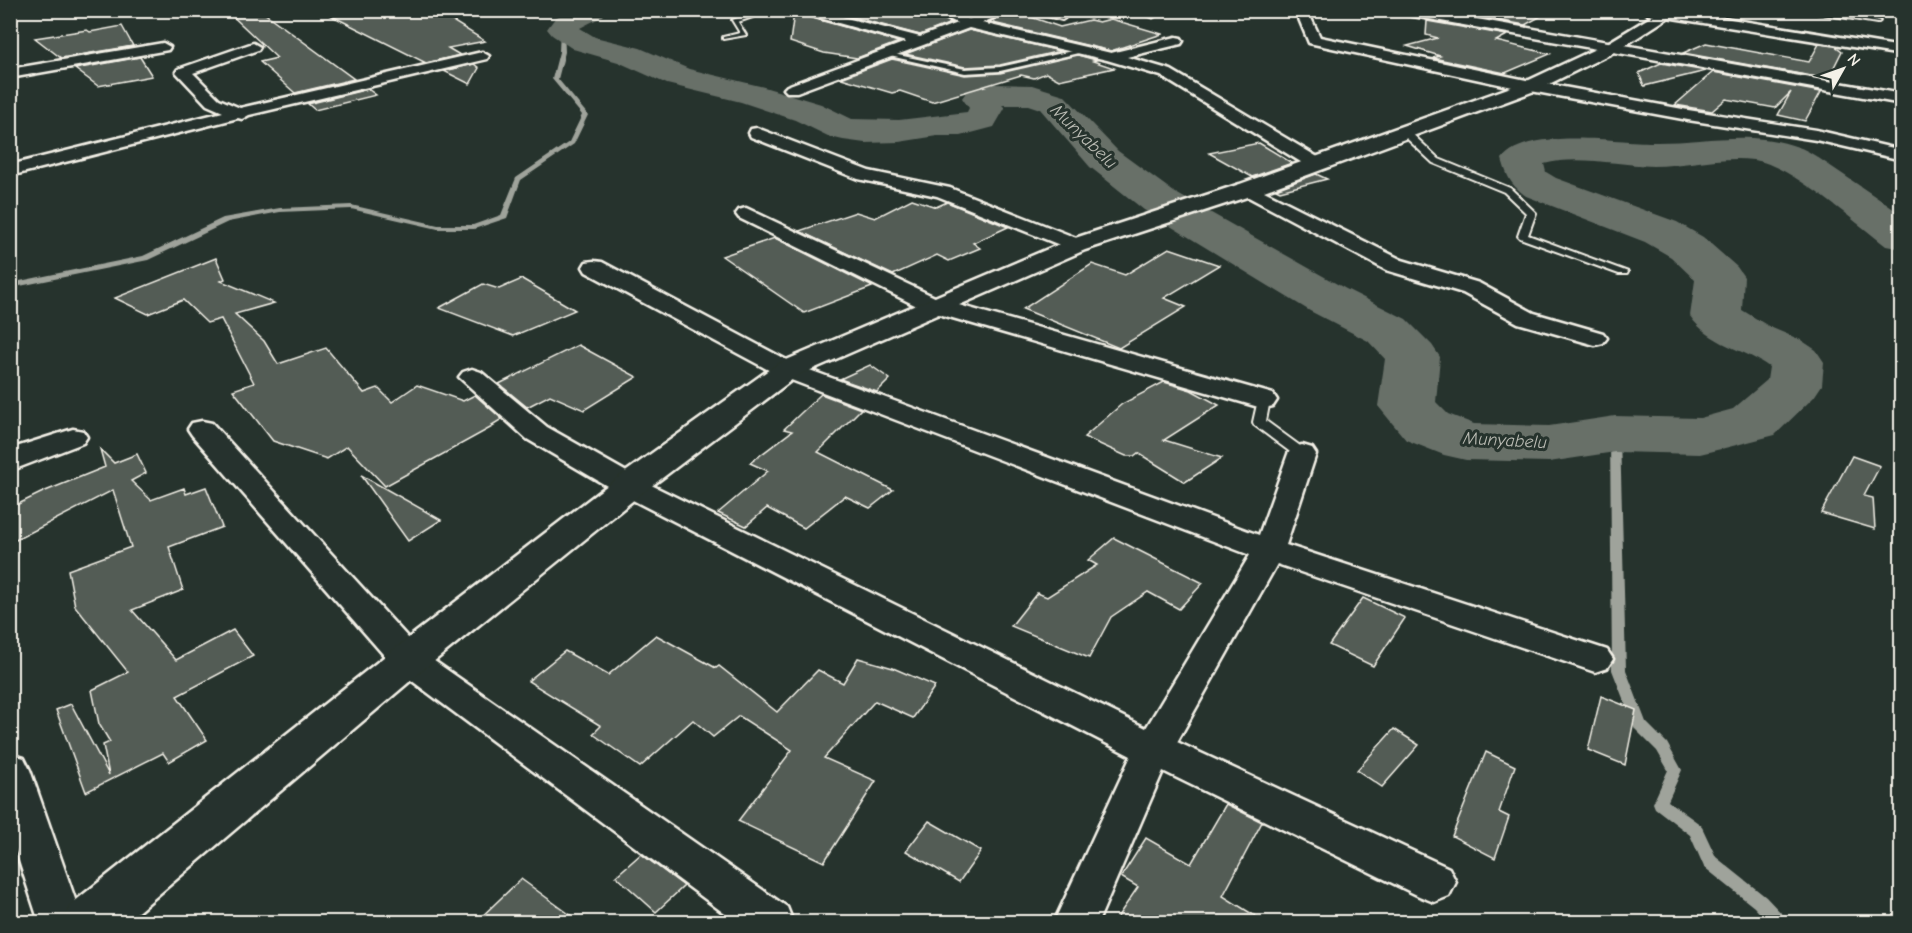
<svg xmlns="http://www.w3.org/2000/svg" width="1912" height="933" font-family="'Comic Neue',sans-serif">
<rect width="100%" height="100%" fill="#26332d"/>
<filter id="ink" filterUnits="userSpaceOnUse"><feTurbulence type="fractalNoise" baseFrequency=".0167" numOctaves="2"/><feDisplacementMap in="SourceGraphic" scale="12" xChannelSelector="R" yChannelSelector="G"/><feConvolveMatrix kernelMatrix="1 2 1 2 8 2 1 2 1" color-interpolation-filters="sRGB"/></filter>
<g filter="url(#ink)">
<g fill="none" stroke-linecap="round" stroke-linejoin="round">
<g fill="#9fa39b" fill-rule="evenodd">
<polygon points="562,28 564,29 565,52 558,79 588,115 574,144 521,180 507,218 474,229 438,229 351,209 280,212 228,222 148,260 10,288 10,283 143,256 223,218 280,208 351,205 438,225 473,225 501,215 516,178 569,142 582,115 552,79 559,52 560,29"/>
<polygon points="1615,431 1620,434 1626,670 1646,722 1667,743 1682,770 1668,801 1701,825 1716,857 1766,897 1784,916 1786,922 1768,922 1754,907 1704,867 1690,835 1655,808 1653,803 1668,770 1657,751 1635,729 1612,670 1610,434"/>
</g>
<path fill="#676f68" fill-rule="evenodd" d="M570,10H607L603,16L580,28L595,37L640,48L689,69L764,87L821,104L852,119L899,120L967,112L969,108L962,98L967,91L993,84L1032,85L1064,95L1118,151L1174,192L1346,289L1406,319L1432,345L1440,357L1436,402L1448,414L1474,424L1549,426L1615,416L1700,418L1733,409L1767,380L1769,367C1743,348 1710,345 1690,316L1695,280L1671,257L1645,242L1526,196C1511,185 1507,177 1502,159C1525,127 1617,142 1652,142C1703,143 1749,129 1798,147C1808,150 1817,157 1826,163C1851,180 1877,197 1902,215V249L1886,246C1856,223 1788,163 1753,160C1720,156 1686,166 1653,166C1617,165 1578,155 1544,164L1546,172L1556,178L1677,222L1703,237L1737,267L1744,277L1742,310L1770,327L1801,340L1816,350L1824,362L1822,385L1814,397L1775,435L1721,449L1700,454L1615,452L1549,462L1466,460L1444,455L1406,440L1378,406L1385,359L1368,341L1310,311L1144,210L1090,167L1040,109L1028,105H1002L1005,108L994,127L960,136H937L899,142L865,143L843,140L830,137L795,120L741,102L667,84L618,62L573,49L552,35L547,29L555,18Z"/>
</g>
<g fill="#525c55" stroke="#f4f1e8" stroke-width="1.5">
<polygon points="226,10 260,10 354,79 295,93 260,62 277,58"/>
<polygon points="320,10 435,10 485,41 448,48 460,55 426,63"/>
<polygon points="826,10 929,10 951,23 920,35"/>
<polygon points="1013,10 1022,10 1022,14 1060,27 1090,20 1099,22 1111,19 1162,34 1111,51 989,22"/>
<polygon points="1442,10 1552,10 1525,25"/>
<polygon points="794,13 899,42 857,58 824,53 790,42"/>
<polygon points="1427,21 1507,35 1496,41 1550,54 1505,73 1433,58 1440,56 1407,46 1438,38 1426,35"/>
<polygon points="122,26 133,46 61,58 35,38 87,30 90,32"/>
<polygon points="969,30 1060,51 1000,65 965,67 905,54"/>
<polygon points="1706,43 1809,62 1819,44 1835,46 1842,51 1828,79 1683,53"/>
<polygon points="1078,55 1096,60 1093,61 1114,68 1059,80 1046,73 1034,78 1021,75 932,102 900,91 892,93 841,78 892,59 965,75 1000,73"/>
<polygon points="140,57 152,76 98,86 75,69"/>
<polygon points="1661,63 1706,71 1644,86 1639,73"/>
<polygon points="474,64 479,68 470,84 444,71"/>
<polygon points="1713,72 1821,92 1805,121 1778,115 1791,92 1775,108 1726,99 1712,111 1675,105"/>
<polygon points="368,89 376,95 315,110 308,104"/>
<polygon points="1259,143 1292,163 1252,177 1209,153"/>
<polygon points="1316,174 1327,179 1280,191 1276,189"/>
<polygon points="912,199 936,207 947,202 1008,227 973,243 980,248 949,261 937,255 893,275 799,231 856,212 875,218"/>
<polygon points="775,238 869,285 872,287 804,313 722,256"/>
<polygon points="1169,248 1219,265 1164,298 1186,307 1119,348 1023,309 1092,264 1125,275"/>
<polygon points="216,258 225,279 221,281 274,303 235,314 264,341 278,364 326,348 364,393 378,388 392,402 417,385 463,401 475,395 502,419 492,425 494,426 385,486 347,446 327,459 273,441 233,390 254,383 221,319 207,323 183,300 148,314 115,298"/>
<polygon points="522,279 575,310 513,336 439,308 483,284 499,289"/>
<polygon points="578,345 637,377 584,410 550,395 527,407 499,384"/>
<polygon points="870,365 890,379 877,392 840,379"/>
<polygon points="1164,382 1191,390 1219,405 1164,440 1222,458 1185,482 1138,453 1134,456 1126,456 1084,437 1122,404"/>
<polygon points="821,394 861,409 818,452 893,490 870,508 845,496 804,528 767,508 746,526 718,513 768,471 750,463 792,431 784,429"/>
<polygon points="100,449 114,463 137,454 146,473 131,481 151,500 184,488 186,494 206,487 222,527 169,547 183,590 132,610 176,660 233,630 253,656 177,696 207,740 169,762 163,753 86,792 56,710 71,704 109,775 103,745 110,742 99,724 92,690 128,672 75,606 68,570 131,547 113,490 10,543 10,508 43,492 105,467"/>
<polygon points="1852,456 1880,466 1864,496 1873,498 1875,529 1821,513"/>
<polygon points="361,475 441,520 408,541"/>
<polygon points="1114,538 1203,583 1179,609 1148,592 1111,617 1089,658 1011,626 1037,593 1047,597 1097,565 1088,560"/>
<polygon points="1363,598 1405,618 1373,666 1329,645"/>
<polygon points="656,635 716,668 719,666 777,712 818,670 843,683 858,658 893,668 935,686 913,718 875,701 824,758 876,781 824,862 738,821 792,750 739,716 713,737 693,720 640,767 593,734 601,726 528,681 565,651 608,675"/>
<polygon points="1601,696 1636,710 1625,765 1588,750"/>
<polygon points="1394,729 1419,745 1382,787 1357,770"/>
<polygon points="1486,752 1515,766 1499,812 1509,817 1495,858 1452,836"/>
<polygon points="1226,804 1262,822 1223,896 1265,922 1114,922 1138,887 1121,877 1146,838 1191,864"/>
<polygon points="929,821 981,851 959,882 906,851"/>
<polygon points="641,854 684,886 656,912 616,876"/>
<polygon points="521,879 580,922 476,922"/>
</g>
<g fill="none" stroke-linecap="round" stroke-linejoin="round">
<g stroke="#f4f1e8" stroke-width="4">
<g id="service">
<polygon points="762,10 773,10 738,22 746,35 723,39 723,37 740,33 732,20"/>
<polygon points="1025,10 1038,10 1065,18 1062,20"/>
<polygon points="1798,10 1817,10 1880,21 1877,23"/>
<polygon points="1085,48 1087,51 1000,71 965,73 881,54 884,52 965,69 1000,67"/>
<polygon points="1401,129 1407,129 1439,159 1510,188 1536,213 1528,235 1628,272 1627,274 1619,274 1520,238 1518,236 1526,213 1504,192 1433,163 1401,133"/>
<polygon points="1264,396 1270,400 1266,421 1307,451 1309,454 1307,457 1297,457 1254,425 1253,422 1258,400"/>
</g>
</g>
<g stroke="#f4f1e8" stroke-width="5">
<g id="minor">
<polygon points="792,10 815,10 920,37 957,23 931,10 949,10 969,19 992,10 1011,10 982,23 1111,53 1176,37 1181,38 1183,41 1181,44 1127,57 1171,70 1321,159 1324,163 1321,167 1309,167 1161,76 1107,60 969,28 797,92 787,92 784,89 787,86 906,42"/>
<polygon points="1134,10 1158,10 1159,13 1153,17"/>
<polygon points="1300,10 1318,10 1310,16 1320,37 1531,81 1688,110 1816,130 1902,150 1902,160 1816,140 1688,120 1531,91 1309,43 1297,14"/>
<polygon points="1396,10 1426,10 1902,94 1902,104 1402,14"/>
<polygon points="1642,10 1675,10 1902,47 1902,55 1648,14"/>
<polygon points="1883,10 1902,10 1902,16 1885,13"/>
<polygon points="163,43 170,47 168,50 10,78 10,69"/>
<polygon points="253,43 260,47 258,50 193,73 219,99 240,108 482,52 489,56 487,59 249,115 242,119 238,118 10,176 10,165 223,112 207,105 176,72 178,69"/>
<polygon points="757,128 869,171 950,188 1084,241 1087,245 1084,249 1077,251 1070,249 937,196 858,179 751,137 749,133 751,129"/>
<polygon points="1248,183 1402,260 1479,283 1534,313 1603,333 1607,338 1603,343 1595,345 1518,323 1463,293 1386,270 1241,193 1239,189 1241,185"/>
<polygon points="746,208 941,300 1273,394 1277,400 1273,406 1264,408 1255,406 925,310 739,218 736,214 739,210"/>
<polygon points="594,261 602,262 796,365 1259,535 1288,454 1292,448 1302,445 1312,448 1316,454 1286,545 1607,650 1613,659 1607,668 1595,672 1277,564 1177,742 1449,868 1456,882 1449,896 1434,902 1419,896 1163,771 1098,922 1054,922 1131,756 619,493 527,439 459,377 463,372 472,369 481,372 547,427 639,479 1146,728 1250,555 778,375 586,272 583,267 586,262"/>
<polygon points="202,421 212,423 420,651 787,907 793,922 736,922 396,669 192,435 188,429 192,423"/>
<polygon points="73,429 83,431 87,437 83,443 10,471 10,449"/>
<polygon points="10,754 24,758 30,770 83,922 39,922 10,833"/>
</g>
</g>
<g stroke="#f4f1e8" stroke-width="5">
<polygon id="tertiary" points="1662,10 1680,10 1618,50 1537,90 1256,194 1085,250 797,376 641,494 422,671 126,922 62,922 70,905 394,649 617,478 777,364 1069,240 1240,184 1525,82 1606,44"/>
</g>
<use href="#service" fill="#26332d" fill-rule="evenodd"/>
<use href="#minor" fill="#26332d" fill-rule="evenodd"/>
<use href="#tertiary" fill="#26332d" fill-rule="evenodd"/>
</g>
</g>
<g text-anchor="middle" stroke-width="6" stroke-linejoin="round" paint-order="stroke">
<g font-size="18" font-style="italic" fill="#bcbdb5" stroke="#26332d">
<text transform="translate(1084 136) rotate(44)" y="6">Munyabelu</text>
<text transform="translate(1505 440) rotate(3)" y="6">Munyabelu</text>
</g>
</g>
<rect width="1912" height="933" fill="none" stroke="#26332d" stroke-width="36"/>
<rect x="18" y="18" width="1876" height="897" fill="none" stroke="#f4f1e8" stroke-width="2" filter="url(#ink)"/>
<g transform="translate(1843 69) rotate(50)" stroke="#26332d" stroke-width="4.5" paint-order="stroke">
<path d="M0-4.5L10 22L0 15L-10 22Z" fill="#f4f1e8"/>
<text y="-9" font-size="16" font-weight="bold" text-anchor="middle" fill="#f4f1e8">N</text>
</g>
</svg>
